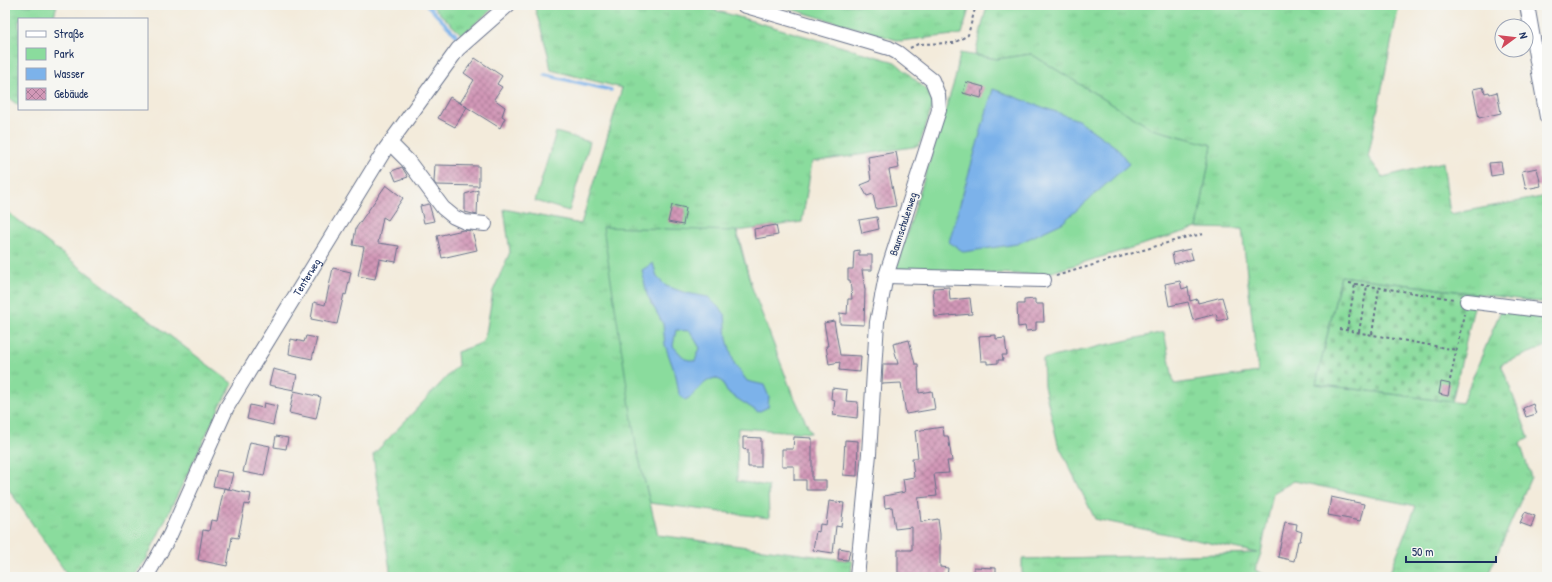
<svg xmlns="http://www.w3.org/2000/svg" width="1552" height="582" font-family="'Patrick Hand',sans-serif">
<defs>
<pattern id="grass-tufts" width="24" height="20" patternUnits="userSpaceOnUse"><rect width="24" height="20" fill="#8adc9d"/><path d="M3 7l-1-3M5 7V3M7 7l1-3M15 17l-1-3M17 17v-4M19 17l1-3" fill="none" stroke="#76bd8a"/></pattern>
<pattern id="cemetery-stones" width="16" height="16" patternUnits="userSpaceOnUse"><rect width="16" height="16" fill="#8adc9d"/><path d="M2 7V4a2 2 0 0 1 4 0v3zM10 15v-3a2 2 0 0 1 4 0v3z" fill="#76bd8a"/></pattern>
<pattern id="building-cross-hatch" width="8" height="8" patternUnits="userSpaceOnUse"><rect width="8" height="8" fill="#d298b7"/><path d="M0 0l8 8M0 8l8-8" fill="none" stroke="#aa7c98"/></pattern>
</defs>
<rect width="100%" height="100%" fill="#f6f6f2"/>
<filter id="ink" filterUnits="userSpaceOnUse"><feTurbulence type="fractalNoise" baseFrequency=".025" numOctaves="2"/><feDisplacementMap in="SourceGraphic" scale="8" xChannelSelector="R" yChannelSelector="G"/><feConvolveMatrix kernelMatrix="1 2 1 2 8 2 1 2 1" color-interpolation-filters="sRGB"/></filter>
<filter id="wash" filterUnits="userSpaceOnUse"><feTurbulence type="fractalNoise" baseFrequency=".012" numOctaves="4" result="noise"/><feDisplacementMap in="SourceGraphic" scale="16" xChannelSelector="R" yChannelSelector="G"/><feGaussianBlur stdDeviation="0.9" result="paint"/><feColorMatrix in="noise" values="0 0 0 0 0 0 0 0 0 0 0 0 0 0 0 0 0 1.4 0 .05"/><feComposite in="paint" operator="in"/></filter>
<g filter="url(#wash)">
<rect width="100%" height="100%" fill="#f3ebdb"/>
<g fill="url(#grass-tufts)" stroke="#52867e">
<polygon points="5,5 57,5 53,19 19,19 19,106 5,95"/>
<polygon points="431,5 497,5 462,35"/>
<polygon points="534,5 697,5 895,62 929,92 933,104 919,146 812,162 802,222 737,231 751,285 636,446 658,535 852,561 851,577 391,577 373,455 458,365 457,352 482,343 486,333 493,291 510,252 504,209 581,224 622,88 551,70 548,54"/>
<polygon points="777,5 970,5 962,34 900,41"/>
<polygon points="987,5 1399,5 1368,157 1383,177 1443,162 1450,214 1547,196 1547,303 1341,276 1316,384 1462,403 1501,310 1547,315 1547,346 1501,364 1529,438 1520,443 1531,477 1487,577 1388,577 1416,506 1294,481 1273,493 1261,553 1255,570 1270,577 1022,577 1022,559 1258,553 1095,519 1058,444 1044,386 1043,359 1164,332 1174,384 1258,372 1242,229 1197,228 1212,145 1152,129 1031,54 997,59 975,55"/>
<polygon points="5,210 233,384 222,402 146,560 131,577 69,577 5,484"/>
</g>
<polygon fill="url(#cemetery-stones)" stroke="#52867e" points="1341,276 1477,294 1452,402 1316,384"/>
<g fill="#8adc9d" stroke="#52867e">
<polygon points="960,53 997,59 1031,54 1152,129 1212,145 1197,228 1042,275 896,269 955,79"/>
<polygon points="556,132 590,142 569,211 535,201"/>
<polygon points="603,227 736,231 751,285 791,390 811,433 738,428 737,481 768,486 769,518 650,503 636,446"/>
</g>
<g fill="#7cb2ea" stroke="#4c70a4" fill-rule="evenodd">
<polygon points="993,89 1078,120 1117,148 1129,164 1062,223 1017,244 964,252 949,242"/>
<path d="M653,263L657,277L666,286L686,293L708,297L725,314L727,339L734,363L747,381L764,385L769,397L768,407L758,412L727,392L722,381L715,378C701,381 697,395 685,400L679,394L676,376L665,345L663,324L647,295L642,270ZM676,330L690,331L700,348L695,361L685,359L673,346Z"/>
</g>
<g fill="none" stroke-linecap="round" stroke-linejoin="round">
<g stroke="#7cb2ea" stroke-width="3.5">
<polyline points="427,5 457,36"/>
<polyline points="545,75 611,90"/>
</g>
</g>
<g id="blocks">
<g fill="url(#building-cross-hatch)">
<polygon points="475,58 502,76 497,84 502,87 494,99 505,107 502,116 505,118 500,128 460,103 474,80 464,73"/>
<polygon points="966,82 984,87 981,98 963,93"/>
<polygon points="1483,87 1485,93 1489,92 1490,94 1497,92 1501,113 1479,118 1473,89"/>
<polygon points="450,97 467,107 455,127 438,118"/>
<polygon points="896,152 899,168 889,170 896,206 876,209 873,194 867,196 861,185 871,181 868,157"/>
<polygon points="1501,162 1503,174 1491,176 1489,163"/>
<polygon points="435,165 479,166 479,186 436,185 434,182"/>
<polygon points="402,167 408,177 396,181 392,171"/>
<polygon points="1537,168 1541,186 1526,189 1522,171"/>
<polygon points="386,185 403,198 388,220 383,217 378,243 399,246 396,262 379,259 375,279 358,276 364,247 353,245 356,228"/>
<polygon points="478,190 477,215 465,212 465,194"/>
<polygon points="429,204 434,221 424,223 420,206"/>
<polygon points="672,205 686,208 683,225 668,222"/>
<polygon points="877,217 879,229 862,233 859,220"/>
<polygon points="776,225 778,235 755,239 754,229"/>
<polygon points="463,230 472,231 477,250 442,258 437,236"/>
<polygon points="1190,249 1193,259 1174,264 1172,253"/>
<polygon points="859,250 859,255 872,255 872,270 862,270 865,290 864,325 840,324 840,313 847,314 848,299 852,299 850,280 848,280 848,269 853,269 854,251"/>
<polygon points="333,268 351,272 346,295 344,294 337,324 311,319 314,302 325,305"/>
<polygon points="1180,281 1182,289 1188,287 1190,301 1197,299 1198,303 1222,297 1228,318 1218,321 1216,314 1193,320 1188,302 1169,306 1165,284"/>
<polygon points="949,287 950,300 970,298 972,314 935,317 933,288"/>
<polygon points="1035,299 1035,304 1043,304 1044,322 1036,322 1036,330 1026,331 1025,326 1018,327 1017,304 1024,304 1024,300"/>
<polygon points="834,321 840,355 861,356 860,372 839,370 840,362 829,364 826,346 828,346 824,323"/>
<polygon points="996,335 996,339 1005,338 1007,355 1002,355 1003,360 998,360 998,363 987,364 987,361 981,361 979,336"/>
<polygon points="306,336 317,338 312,359 289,354 291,339 304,342"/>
<polygon points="909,340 915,364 918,364 919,393 932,391 935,409 906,414 901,383 882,384 883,364 898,364 893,344"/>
<polygon points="273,369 297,375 294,390 269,385"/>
<polygon points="1441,382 1450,384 1448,396 1439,394"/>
<polygon points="832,388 847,390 846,401 858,402 857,418 833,415 835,400 831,399"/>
<polygon points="294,391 321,397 316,419 289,413"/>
<polygon points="264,403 277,406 273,425 247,419 250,405 263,408"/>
<polygon points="1533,404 1536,414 1526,417 1523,408"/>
<polygon points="943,427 944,436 948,436 952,461 947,461 949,473 934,474 937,496 918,498 921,522 938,519 940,534 940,567 948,568 947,577 898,577 898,550 912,550 912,527 895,529 892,507 885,508 884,496 905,492 903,479 914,477 912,458 918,458 915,431"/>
<polygon points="276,436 288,438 286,449 274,447"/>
<polygon points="743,437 761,438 761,467 748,467 748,450 743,449"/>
<polygon points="794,437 812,438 812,480 826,480 826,490 806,490 806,480 794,480 794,466 782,466 782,449 793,449"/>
<polygon points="845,440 858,441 857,476 843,475"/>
<polygon points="250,442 270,446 264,476 243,472"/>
<polygon points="217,470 233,473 229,489 213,486"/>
<polygon points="224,488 251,494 249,505 245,504 238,538 232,537 227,566 198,560 203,530 209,531 211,520 217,521"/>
<polygon points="1331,497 1364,504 1360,521 1328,515"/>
<polygon points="829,501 844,503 841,527 836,526 833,553 813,550 816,531 819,532 820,524 826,525"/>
<polygon points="1525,512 1535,516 1531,527 1520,523"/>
<polygon points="1285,522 1297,524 1296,530 1302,532 1300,541 1298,541 1294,561 1278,557"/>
<polygon points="839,548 850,550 848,560 838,559"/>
<polygon points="974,567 996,568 996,577 974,577"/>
</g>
</g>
</g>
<g filter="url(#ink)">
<use href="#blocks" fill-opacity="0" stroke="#67718a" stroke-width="1"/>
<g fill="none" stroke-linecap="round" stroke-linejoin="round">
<g stroke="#67718a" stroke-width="16">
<g id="minor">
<polyline points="743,5 889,48 898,53 932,80 938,95 939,110 886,276 877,322 869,454 857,577"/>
<polyline points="1527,5 1547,117"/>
<polyline points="390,143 408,161 443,208 454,217 465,222 485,224"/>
<polyline points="886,276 1044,280"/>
<polyline points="1467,301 1547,311"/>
<path id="s1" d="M146,577L170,535L227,407L384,151L458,49L508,5"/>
</g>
</g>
<g stroke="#67718a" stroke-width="2" stroke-dasharray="3 3" stroke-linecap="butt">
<polyline points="910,48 918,44 954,43 968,35 976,5"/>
<polyline points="1056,276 1187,237 1204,234"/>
<polyline points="1349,283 1454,299"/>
<polyline points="1339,329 1457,350"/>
<polyline points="1347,330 1355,284"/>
<polyline points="1359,332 1367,286"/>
<polyline points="1372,334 1379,288"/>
<polyline points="1450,380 1464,314"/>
</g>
<use href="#minor" stroke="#fff" stroke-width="14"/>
</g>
</g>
<g text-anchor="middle" stroke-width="3.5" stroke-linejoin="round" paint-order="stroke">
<g font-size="11" fill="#1b2f5e" stroke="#f6f6f2">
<text transform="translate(903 224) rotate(-72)" y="4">Baumschulenweg</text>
<text dy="4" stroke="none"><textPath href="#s1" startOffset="341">Tenterweg</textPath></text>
</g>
</g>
<rect width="1552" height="582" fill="none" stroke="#f6f6f2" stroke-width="20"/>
<rect x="18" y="18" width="130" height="92" fill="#f6f6f2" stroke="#9ea6b7"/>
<rect x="26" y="31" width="20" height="6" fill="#ffffff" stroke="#9ea6b7"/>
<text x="54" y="38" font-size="12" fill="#1b2f5e">Straße</text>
<rect x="26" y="48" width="20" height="12" fill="#8adc9d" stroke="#9ea6b7"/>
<text x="54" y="58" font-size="12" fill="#1b2f5e">Park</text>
<rect x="26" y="68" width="20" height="12" fill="#7cb2ea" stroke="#9ea6b7"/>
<text x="54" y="78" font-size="12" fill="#1b2f5e">Wasser</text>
<rect x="26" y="88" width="20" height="12" fill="url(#building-cross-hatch)" stroke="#9ea6b7"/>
<text x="54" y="98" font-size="12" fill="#1b2f5e">Gebäude</text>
<g transform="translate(1514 38) rotate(75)"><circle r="19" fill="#f6f6f2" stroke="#9ea6b7"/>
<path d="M0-3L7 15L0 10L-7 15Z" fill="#d1495b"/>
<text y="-6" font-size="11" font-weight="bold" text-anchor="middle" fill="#1b2f5e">N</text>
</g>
<path d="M1406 556v6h90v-6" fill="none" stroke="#1b2f5e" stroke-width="2"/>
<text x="1412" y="556" font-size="12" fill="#1b2f5e" stroke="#f6f6f2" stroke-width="3" paint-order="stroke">50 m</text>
</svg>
